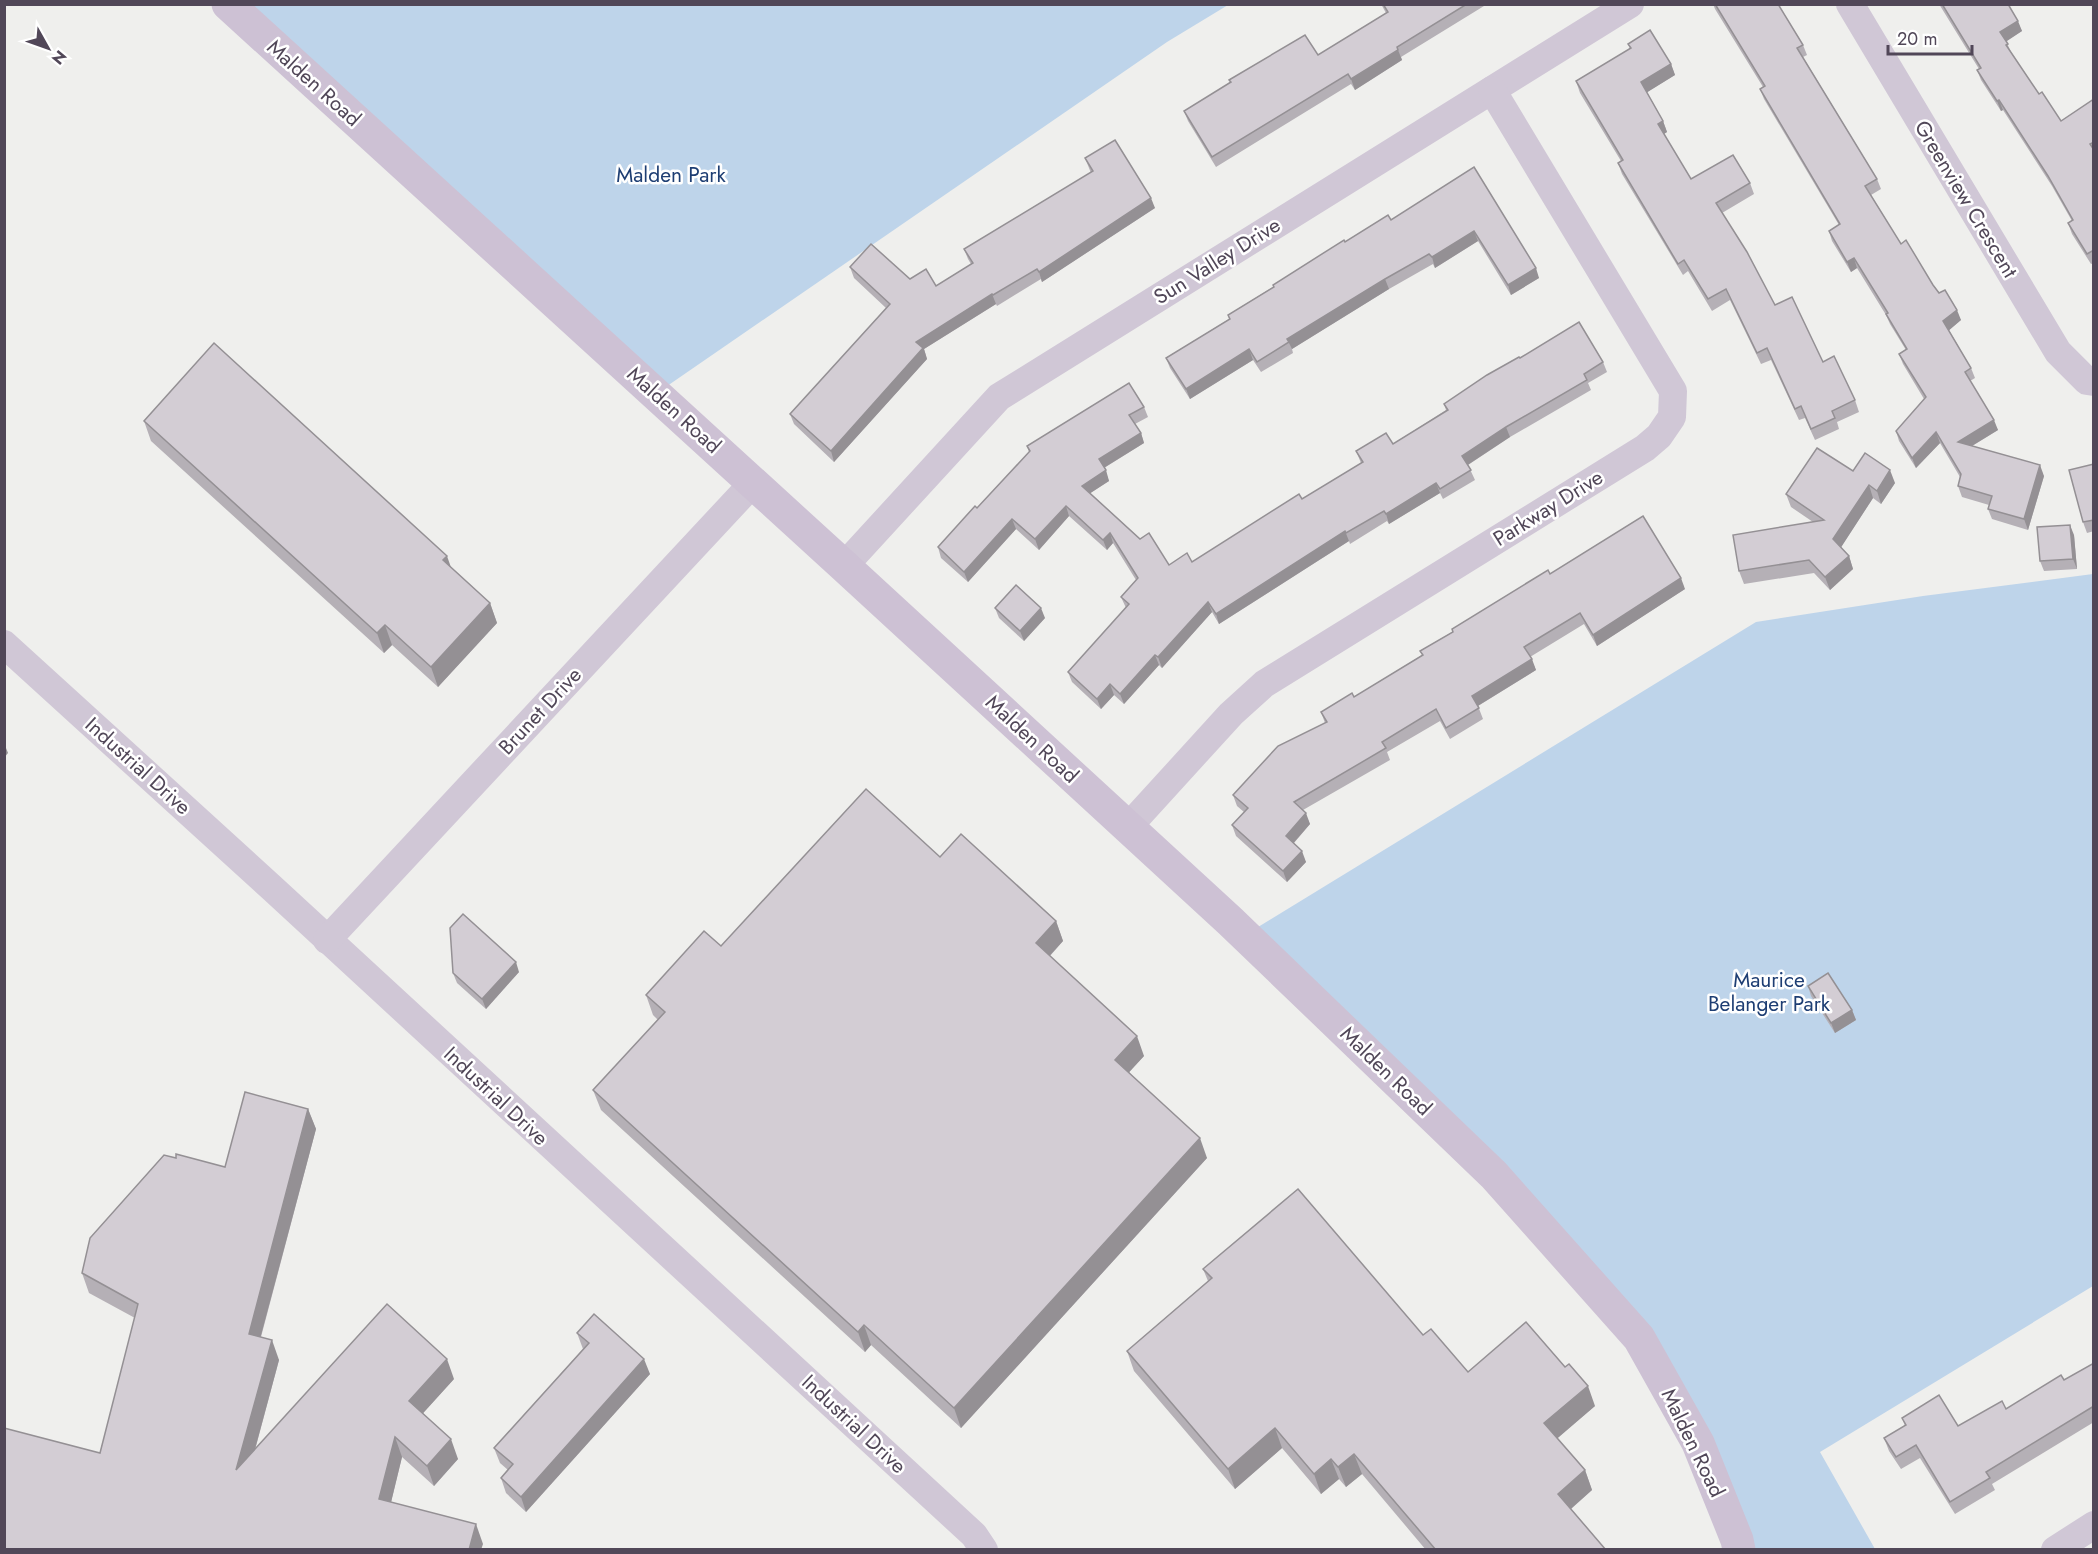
<svg xmlns="http://www.w3.org/2000/svg" width="2098" height="1554" font-family="Jost,sans-serif">
<rect width="100%" height="100%" fill="#efefed"/>
<g fill="#bed4ea">
<polygon points="232,5 1228,5 1167,42 657,393"/>
<polygon points="2093,574 2093,1286 1820,1452 1875,1549 1734,1549 1661,1374 1245,935 1756,622 1923,596"/>
</g>
<g fill="none" stroke-linecap="round" stroke-linejoin="round">
<g stroke="#d0c7d6" stroke-width="28">
<polyline points="1850,4 2058,352 2087,381 2094,382"/>
<polyline points="844,566 999,397 1630,4"/>
<polyline points="4,644 272,888 974,1535 984,1550"/>
<polyline points="1128,827 1231,714 1264,684 1645,448 1659,436 1672,417 1673,391 1492,90"/>
<polyline points="327,940 753,483"/>
<polyline points="2055,1550 2094,1525"/>
</g>
<polyline stroke="#cdc1d4" stroke-width="33" points="228,4 844,566 1230,921 1494,1175 1639,1338 1698,1443 1737,1540 1739,1550"/>
</g>
<g fill="#b5b0b6">
<polygon points="1381,4 1484,4 1484,6 1401,57 1402,60 1355,90 1351,84 1216,167 1188,121 1184,111 1230,83 1229,80 1318,55 1386,13"/>
<polygon points="1713,4 1778,4 1803,45 1807,55 1803,57 1877,179 1881,189 1871,195 1901,244 1961,320 1949,330 1971,368 1975,378 1970,381 1998,430 1972,446 2044,476 2028,530 1992,519 1988,509 1989,505 1962,497 1958,486 1960,477 1940,443 1916,468 1899,441 1896,431 1924,399 1903,364 1899,354 1906,350 1890,324 1886,315 1857,268 1851,272 1832,241 1829,231 1839,225 1764,99 1760,89 1763,87 1715,9"/>
<polygon points="1939,4 2008,4 2022,31 2006,41 2011,52 2039,94 2061,121 2094,99 2094,263 2091,264 2072,234 2068,223 2072,221 2052,186 2003,110 2001,111 1981,80 1977,70 1979,69"/>
<polygon points="1628,44 1671,64 1675,75 1647,92 1663,121 1667,132 1664,134 1691,179 1750,183 1754,194 1722,213 1775,305 1855,400 1859,412 1837,422 1839,429 1815,440 1805,418 1799,420 1771,360 1761,364 1730,300 1712,311 1688,271 1683,275 1622,174 1618,163 1621,161 1580,93 1576,81 1630,49"/>
<polygon points="1085,158 1155,208 1042,282 1041,279 997,306 996,304 924,349 927,359 834,462 794,424 790,414 886,308 854,278 850,267 910,279 936,286 971,264 968,259 964,249 1091,173"/>
<polygon points="1474,167 1539,278 1511,295 1478,241 1435,268 1433,264 1389,289 1292,349 1293,353 1261,372 1253,360 1190,399 1170,368 1166,358 1229,319 1228,315 1345,242 1391,220"/>
<polygon points="1520,358 1603,362 1607,372 1588,383 1591,390 1510,437 1468,465 1475,480 1443,499 1440,493 1389,524 1387,521 1350,544 1349,541 1219,624 1212,612 1162,668 1159,665 1124,704 1114,695 1101,709 1072,682 1068,672 1126,608 1121,597 1136,580 1113,543 1107,550 1069,516 1039,550 1016,529 968,582 941,558 938,547 977,508 1029,452 1027,446 1144,407 1148,417 1135,424 1141,433 1144,443 1104,468 1109,481 1090,493 1169,565 1192,562 1302,499 1361,463 1356,451 1393,444 1446,410 1444,404"/>
<polygon points="144,421 452,568 490,603 497,623 438,687 392,645 384,653 151,441"/>
<polygon points="2094,464 2094,531 2087,533 2083,522"/>
<polygon points="1853,471 1895,483 1881,504 1873,498 1841,547 1849,556 1853,569 1830,590 1814,573 1744,584 1739,571 1813,522 1791,507 1786,494"/>
<polygon points="2074,535 2077,569 2044,571 2040,561"/>
<polygon points="1550,574 1685,589 1597,646 1584,624 1530,657 1536,670 1478,706 1483,719 1450,739 1440,721 1387,752 1390,760 1303,810 1310,824 1294,843 1306,862 1287,882 1236,836 1232,825 1244,812 1237,806 1233,795 1325,723 1321,712 1354,697 1422,655 1420,651"/>
<polygon points="995,608 1045,618 1024,641 999,618"/>
<polygon points="940,857 1056,921 1063,941 1050,956 1144,1056 1129,1072 1207,1158 961,1428 871,1345 865,1352 601,1110 593,1090 658,1020 653,1015 646,995 721,946"/>
<polygon points="519,972 486,1009 457,983 453,973"/>
<polygon points="1808,986 1852,1010 1856,1020 1835,1033 1811,996"/>
<polygon points="308,1109 316,1129 261,1337 279,1360 255,1450 454,1379 423,1413 458,1459 434,1486 402,1457 391,1502 483,1544 100,1453 135,1318 89,1293 82,1273 225,1167"/>
<polygon points="1203,1269 1423,1335 1468,1372 1595,1406 1557,1438 1585,1470 1592,1490 1571,1509 1606,1550 1426,1550 1362,1474 1346,1487 1339,1479 1321,1494 1282,1448 1235,1489 1134,1371 1127,1351 1208,1281"/>
<polygon points="577,1333 650,1374 526,1512 506,1493 501,1478 508,1470 500,1463 494,1448 583,1349"/>
<polygon points="2094,1363 2094,1422 1992,1484 1995,1490 1955,1514 1920,1458 1901,1469 1889,1451 1884,1438 1905,1426 1902,1418 1958,1426 2006,1409 2064,1380"/>
</g>
<g fill="#949094">
<polygon points="2018,21 2022,31 2004,43 2000,32"/>
<polygon points="1398,50 1402,60 1355,90 1351,79"/>
<polygon points="1671,64 1675,75 1646,93 1641,82"/>
<polygon points="1999,100 2003,110 2001,111 1997,101"/>
<polygon points="1663,121 1667,132 1662,135 1658,124"/>
<polygon points="1151,198 1155,208 1042,282 1039,272"/>
<polygon points="1474,231 1478,241 1435,268 1432,257"/>
<polygon points="1854,258 1857,268 1851,272 1847,262"/>
<polygon points="1536,268 1539,278 1511,295 1508,285"/>
<polygon points="1385,279 1389,289 1292,349 1287,339"/>
<polygon points="992,294 996,304 924,349 927,359 834,462 831,451 916,342"/>
<polygon points="1957,310 1961,320 1947,332 1943,321"/>
<polygon points="1249,349 1253,360 1190,399 1186,389"/>
<polygon points="1994,420 1998,430 1962,452 1958,442"/>
<polygon points="1506,427 1510,437 1466,466 1462,456"/>
<polygon points="1936,432 1940,443 1916,468 1912,458"/>
<polygon points="1141,433 1144,443 1102,469 1099,459"/>
<polygon points="2040,465 2044,476 2028,530 2024,519"/>
<polygon points="1106,470 1109,481 1086,496 1082,486"/>
<polygon points="1890,470 1895,483 1881,504 1877,491"/>
<polygon points="1436,483 1440,493 1389,524 1386,514"/>
<polygon points="1869,485 1873,498 1838,552 1833,539"/>
<polygon points="1066,506 1069,516 1039,550 1035,539"/>
<polygon points="1012,519 1016,529 968,582 964,572"/>
<polygon points="2070,525 2074,535 2077,569 2073,559"/>
<polygon points="1345,531 1349,541 1219,624 1216,614"/>
<polygon points="1110,533 1113,543 1107,550 1103,540"/>
<polygon points="447,556 454,576 443,560"/>
<polygon points="1849,556 1853,569 1830,590 1825,577"/>
<polygon points="1681,578 1685,589 1597,646 1593,635"/>
<polygon points="1208,602 1212,612 1162,668 1158,657"/>
<polygon points="490,603 497,623 438,687 431,667"/>
<polygon points="1041,608 1045,618 1024,641 1020,631"/>
<polygon points="385,625 392,645 384,653 377,633"/>
<polygon points="1155,655 1159,665 1124,704 1120,694"/>
<polygon points="1532,659 1536,670 1476,707 1472,696"/>
<polygon points="1110,684 1114,695 1101,709 1097,699"/>
<polygon points="4,743 8,753 4,758"/>
<polygon points="1306,813 1310,824 1290,847 1286,836"/>
<polygon points="1302,851 1306,862 1287,882 1283,871"/>
<polygon points="1056,921 1063,941 1043,963 1036,943"/>
<polygon points="516,962 519,972 486,1009 482,999"/>
<polygon points="1852,1010 1856,1020 1835,1033 1831,1023"/>
<polygon points="1137,1036 1144,1056 1122,1080 1115,1060"/>
<polygon points="308,1109 316,1129 256,1354 249,1334"/>
<polygon points="1200,1138 1207,1158 961,1428 954,1408"/>
<polygon points="864,1325 871,1345 865,1352 858,1332"/>
<polygon points="272,1340 279,1360 244,1490 236,1470"/>
<polygon points="447,1359 454,1379 416,1421 409,1401"/>
<polygon points="644,1359 650,1374 526,1512 521,1497"/>
<polygon points="1588,1386 1595,1406 1552,1443 1544,1423"/>
<polygon points="1275,1428 1282,1448 1235,1489 1228,1469"/>
<polygon points="395,1437 402,1457 387,1519 379,1499"/>
<polygon points="451,1439 458,1459 434,1486 427,1466"/>
<polygon points="1354,1454 1362,1474 1346,1487 1338,1467"/>
<polygon points="1331,1459 1339,1479 1321,1494 1314,1474"/>
<polygon points="1585,1470 1592,1490 1565,1514 1558,1494"/>
<polygon points="476,1524 483,1544 481,1550 469,1550"/>
</g>
<g fill="#d3cdd4" stroke="#949094" stroke-width="1.5">
<polygon points="1383,4 1467,4 1397,47 1398,50 1351,79 1348,74 1212,157 1184,111 1231,82 1229,80 1305,35 1318,55 1388,12"/>
<polygon points="1715,4 1778,4 1803,45 1797,48 1877,179 1865,186 1901,244 1906,240 1933,285 1939,293 1945,290 1957,310 1943,321 1971,368 1965,372 1994,420 1958,442 2040,465 2024,519 1988,509 1992,496 1958,486 1961,474 1936,432 1912,458 1896,431 1926,397 1899,354 1907,349 1886,314 1888,313 1854,258 1847,262 1829,231 1840,224 1760,89 1765,86"/>
<polygon points="1942,4 2008,4 2018,21 2000,32 2008,44 2006,45 2039,94 2042,92 2061,121 2094,99 2094,142 2090,144 2094,150 2094,250 2087,254 2068,223 2073,220 2048,176 1999,100 1997,101 1977,70 1981,68"/>
<polygon points="1650,30 1671,64 1641,82 1663,121 1658,124 1691,179 1733,155 1750,183 1716,203 1747,252 1775,305 1792,297 1823,362 1834,356 1855,400 1832,411 1835,418 1811,429 1801,406 1795,409 1767,348 1757,353 1726,289 1708,299 1684,260 1678,264 1618,163 1623,160 1576,81 1631,48 1628,44"/>
<polygon points="1115,140 1151,198 1039,272 1037,269 993,295 992,294 916,342 923,348 831,451 790,414 890,304 850,267 871,244 910,279 926,269 936,286 973,263 964,249 1093,171 1085,158"/>
<polygon points="1474,167 1536,268 1508,285 1474,231 1432,257 1429,254 1385,279 1287,339 1289,342 1257,362 1249,349 1186,389 1166,358 1230,319 1228,315 1274,287 1273,285 1344,240 1345,242 1388,215 1391,220"/>
<polygon points="1579,322 1603,362 1584,374 1587,380 1506,427 1462,456 1471,470 1440,489 1436,483 1386,514 1384,511 1346,533 1345,531 1216,614 1208,602 1158,657 1155,655 1120,694 1110,684 1097,699 1068,672 1129,604 1121,597 1138,578 1110,533 1103,540 1066,506 1035,539 1012,519 964,572 938,547 975,506 977,508 1030,451 1027,446 1129,383 1144,407 1129,415 1141,433 1099,459 1106,470 1082,486 1140,539 1149,533 1169,565 1187,553 1192,562 1299,494 1302,499 1363,462 1356,451 1386,433 1393,444 1448,410 1444,404 1487,375 1519,357 1520,358"/>
<polygon points="214,343 447,556 443,560 490,603 431,667 385,625 377,633 144,421"/>
<polygon points="1817,448 1853,471 1865,453 1890,470 1877,491 1869,485 1833,539 1849,556 1825,577 1809,560 1739,571 1733,535 1824,520 1786,494"/>
<polygon points="2094,464 2094,520 2083,522 2069,470"/>
<polygon points="1643,516 1681,578 1593,635 1580,613 1524,647 1532,659 1472,696 1479,708 1446,728 1436,709 1382,742 1386,748 1294,802 1306,813 1286,836 1302,851 1283,871 1232,825 1248,808 1233,795 1278,746 1327,722 1321,712 1352,693 1354,697 1423,655 1420,651 1453,632 1452,629 1548,570 1550,574"/>
<polygon points="2070,525 2073,559 2040,561 2037,527"/>
<polygon points="1016,585 1041,608 1020,631 995,608"/>
<polygon points="866,789 940,857 961,834 1056,921 1036,943 1137,1036 1115,1060 1200,1138 954,1408 864,1325 858,1332 593,1090 665,1012 646,995 704,931 721,946"/>
<polygon points="463,914 516,962 482,999 453,973 450,928"/>
<polygon points="1828,973 1852,1010 1831,1023 1808,986"/>
<polygon points="245,1092 308,1109 249,1334 272,1340 236,1470 387,1304 447,1359 409,1401 451,1439 427,1466 395,1437 379,1499 476,1524 469,1550 4,1550 4,1428 100,1453 138,1304 82,1273 90,1238 164,1155 176,1158 176,1154 225,1167"/>
<polygon points="1298,1189 1423,1335 1431,1329 1468,1372 1526,1322 1565,1367 1569,1364 1588,1386 1544,1423 1585,1470 1558,1494 1606,1550 1436,1550 1354,1454 1338,1467 1331,1459 1314,1474 1275,1428 1228,1469 1127,1351 1212,1278 1203,1269"/>
<polygon points="594,1314 644,1359 521,1497 501,1478 513,1464 494,1448 589,1343 577,1333"/>
<polygon points="2094,1363 2094,1406 1986,1472 1990,1478 1950,1502 1916,1445 1896,1457 1884,1438 1906,1425 1902,1418 1939,1395 1958,1426 2002,1401 2006,1409 2061,1375 2064,1380"/>
</g>
<g text-anchor="middle" stroke-width="5" stroke-linejoin="round" paint-order="stroke">
<g font-size="21" fill="#514758" stroke="#fff">
<text transform="translate(314 83) rotate(42)" y="7">Malden Road</text>
<text transform="translate(1966 199) rotate(59)" y="7">Greenview Crescent</text>
<text transform="translate(1217 261) rotate(-32)" y="7">Sun Valley Drive</text>
<text transform="translate(674 410) rotate(42)" y="7">Malden Road</text>
<text transform="translate(1548 508) rotate(-32)" y="7">Parkway Drive</text>
<text transform="translate(540 711) rotate(-47)" y="7">Brunet Drive</text>
<text transform="translate(1032 739) rotate(43)" y="7">Malden Road</text>
<text transform="translate(138 766) rotate(42)" y="7">Industrial Drive</text>
<text transform="translate(1386 1071) rotate(44)" y="7">Malden Road</text>
<text transform="translate(496 1096) rotate(43)" y="7">Industrial Drive</text>
<text transform="translate(854 1424) rotate(43)" y="7">Industrial Drive</text>
<text transform="translate(1693 1443) rotate(64)" y="7">Malden Road</text>
</g>
<g font-size="21" fill="#1e3e73" stroke="#fff">
<text x="671" y="182">Malden Park</text>
<text x="1769" y="987">Maurice<tspan x="1769" dy="24">Belanger Park</tspan></text>
</g>
</g>
<rect width="2098" height="1554" fill="none" stroke="#514758" stroke-width="12"/>
<g transform="translate(48 48) rotate(130)" stroke="#ffffff" stroke-width="4.5" paint-order="stroke">
<path d="M0-4.5L10 22L0 15L-10 22Z" fill="#514758"/>
<text y="-9" font-size="16" font-weight="bold" text-anchor="middle" fill="#514758">N</text>
</g>
<path d="M1888 45v9h84v-9" fill="none" stroke="#514758" stroke-width="3"/>
<text x="1897" y="45" font-size="18" fill="#514758" stroke="#ffffff" stroke-width="4.5" paint-order="stroke">20 m</text>
</svg>
